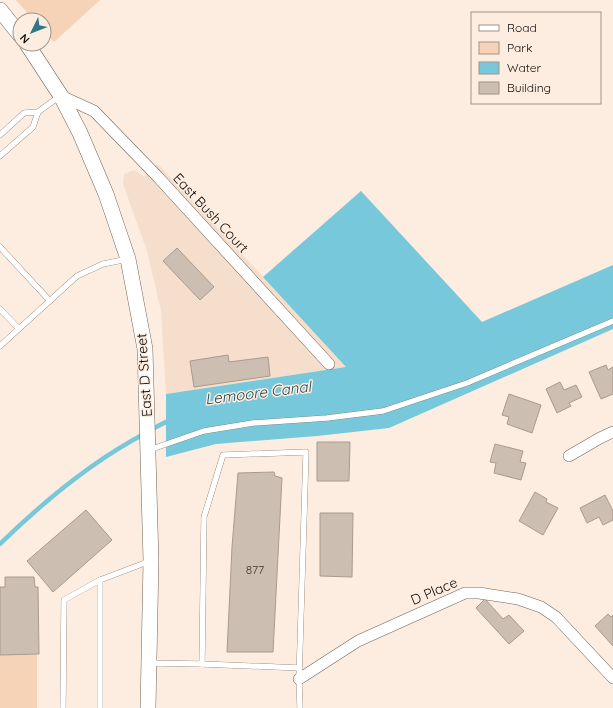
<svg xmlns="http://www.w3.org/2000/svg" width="613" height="708" font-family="Quicksand,sans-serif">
<rect width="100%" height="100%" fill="#fdede0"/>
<polygon fill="#f5dfcc" points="158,164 347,367 166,394 161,311 147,251 123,184 124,174 134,170 144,176"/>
<g fill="#f6d3b6">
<polygon points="16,0 100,0 54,42 44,31 44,20 34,20"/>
<rect x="0" y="655" width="37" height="53"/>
</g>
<polygon fill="#76c8da" points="361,191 482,322 613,265 613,329 389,428 317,436 216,444 166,457 166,394 346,367 263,277"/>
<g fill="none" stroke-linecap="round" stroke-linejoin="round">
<path stroke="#76c8da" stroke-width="4.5" d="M0,544C43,502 91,462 144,434C153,429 162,423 171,420"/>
</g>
<g fill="#cdbeb2" stroke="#a99a8e">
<polygon points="177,248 214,287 200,300 163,261"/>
<polygon points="228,355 229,362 268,357 270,376 194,387 190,361"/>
<polygon points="606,365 608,370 613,367 613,394 601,399 589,372"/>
<polygon points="560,382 564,390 576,385 582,397 569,403 571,406 557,413 546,389"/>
<polygon points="509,394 541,405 532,433 507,424 509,417 502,415"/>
<polygon points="317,442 350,442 349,481 317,481"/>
<polygon points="495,444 523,451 520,462 526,463 521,480 494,473 496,463 490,462"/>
<polygon points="274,472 275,476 282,478 273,652 227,652 232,547 238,473"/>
<polygon points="535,492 547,499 546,502 558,508 543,535 519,521"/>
<polygon points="605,495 613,511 613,520 603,525 599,517 587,523 580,508"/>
<polygon points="86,510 112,540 53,592 27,561"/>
<polygon points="320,513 353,513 352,577 320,576"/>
<polygon points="5,577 34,577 35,587 38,587 39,654 0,655 0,587 5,587"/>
<polygon points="485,599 503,619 509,615 524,631 509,644 476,608"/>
<polygon points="608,614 611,617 613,615 613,646 595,626"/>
</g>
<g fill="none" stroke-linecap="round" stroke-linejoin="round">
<g stroke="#706357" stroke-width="6">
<g id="service">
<polyline points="0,135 24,113 38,112 60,96"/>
<polyline points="0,156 33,127 38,112"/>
<polyline points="0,247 50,301"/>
<polyline points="0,309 19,329"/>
<polyline points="0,346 77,276 103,264 128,259"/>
<polyline points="149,450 204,431 253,423 327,418 383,411 467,383 613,321"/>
<polyline points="149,663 202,664 204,517 223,455 306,452 299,679 300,708"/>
<polyline points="202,664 300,668"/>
<polyline points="63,708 64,600 100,580"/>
<polyline points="100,708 100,580 150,561"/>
</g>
</g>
<g stroke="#706357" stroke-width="12">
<g id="minor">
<polyline points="61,96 94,111 157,176 329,364"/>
<polyline points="569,456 600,438 613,432"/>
<polyline points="299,679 358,641 465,593 479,593 518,599 541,607 556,617 613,678"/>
</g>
</g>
<g stroke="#706357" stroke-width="16">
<g id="secondary">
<polyline points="0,10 20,35"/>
<polyline points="27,44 61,96 80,133 106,194 128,259 145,349 151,561 148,708"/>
</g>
</g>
<use href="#service" stroke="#fff" stroke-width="5.5"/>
<use href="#minor" stroke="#fff" stroke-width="11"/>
<use href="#secondary" stroke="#fff" stroke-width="15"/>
</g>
<g text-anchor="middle" stroke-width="3" stroke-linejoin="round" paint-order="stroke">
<g font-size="12" fill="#3f3832">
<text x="255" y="574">877</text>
</g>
<g font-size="14" fill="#100b07" stroke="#fdede0">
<text transform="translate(211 213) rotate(47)" y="5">East Bush Court</text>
<text transform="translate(144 375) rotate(-94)" y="5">East D Street</text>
<text transform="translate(434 591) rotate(-23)" y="5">D Place</text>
</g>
<g font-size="15" font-style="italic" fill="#224850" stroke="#fdede0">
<text transform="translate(258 393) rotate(-7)" y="5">Lemoore Canal</text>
</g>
</g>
<rect x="471" y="12" width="130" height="92" fill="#fdede0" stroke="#9e9389"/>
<rect x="479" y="25" width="20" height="6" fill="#ffffff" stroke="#9e9389"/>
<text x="507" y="32" font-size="12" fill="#100b07">Road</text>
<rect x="479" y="42" width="20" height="12" fill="#f6d3b6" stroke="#9e9389"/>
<text x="507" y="52" font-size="12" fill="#100b07">Park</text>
<rect x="479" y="62" width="20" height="12" fill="#76c8da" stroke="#9e9389"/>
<text x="507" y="72" font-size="12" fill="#100b07">Water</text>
<rect x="479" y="82" width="20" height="12" fill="#cdbeb2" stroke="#9e9389"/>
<text x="507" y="92" font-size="12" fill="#100b07">Building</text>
<g transform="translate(32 32) rotate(227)"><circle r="19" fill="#fdede0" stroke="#9e9389"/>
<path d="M0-3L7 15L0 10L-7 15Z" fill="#327785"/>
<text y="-6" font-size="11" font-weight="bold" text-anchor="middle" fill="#100b07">N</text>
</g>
</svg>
